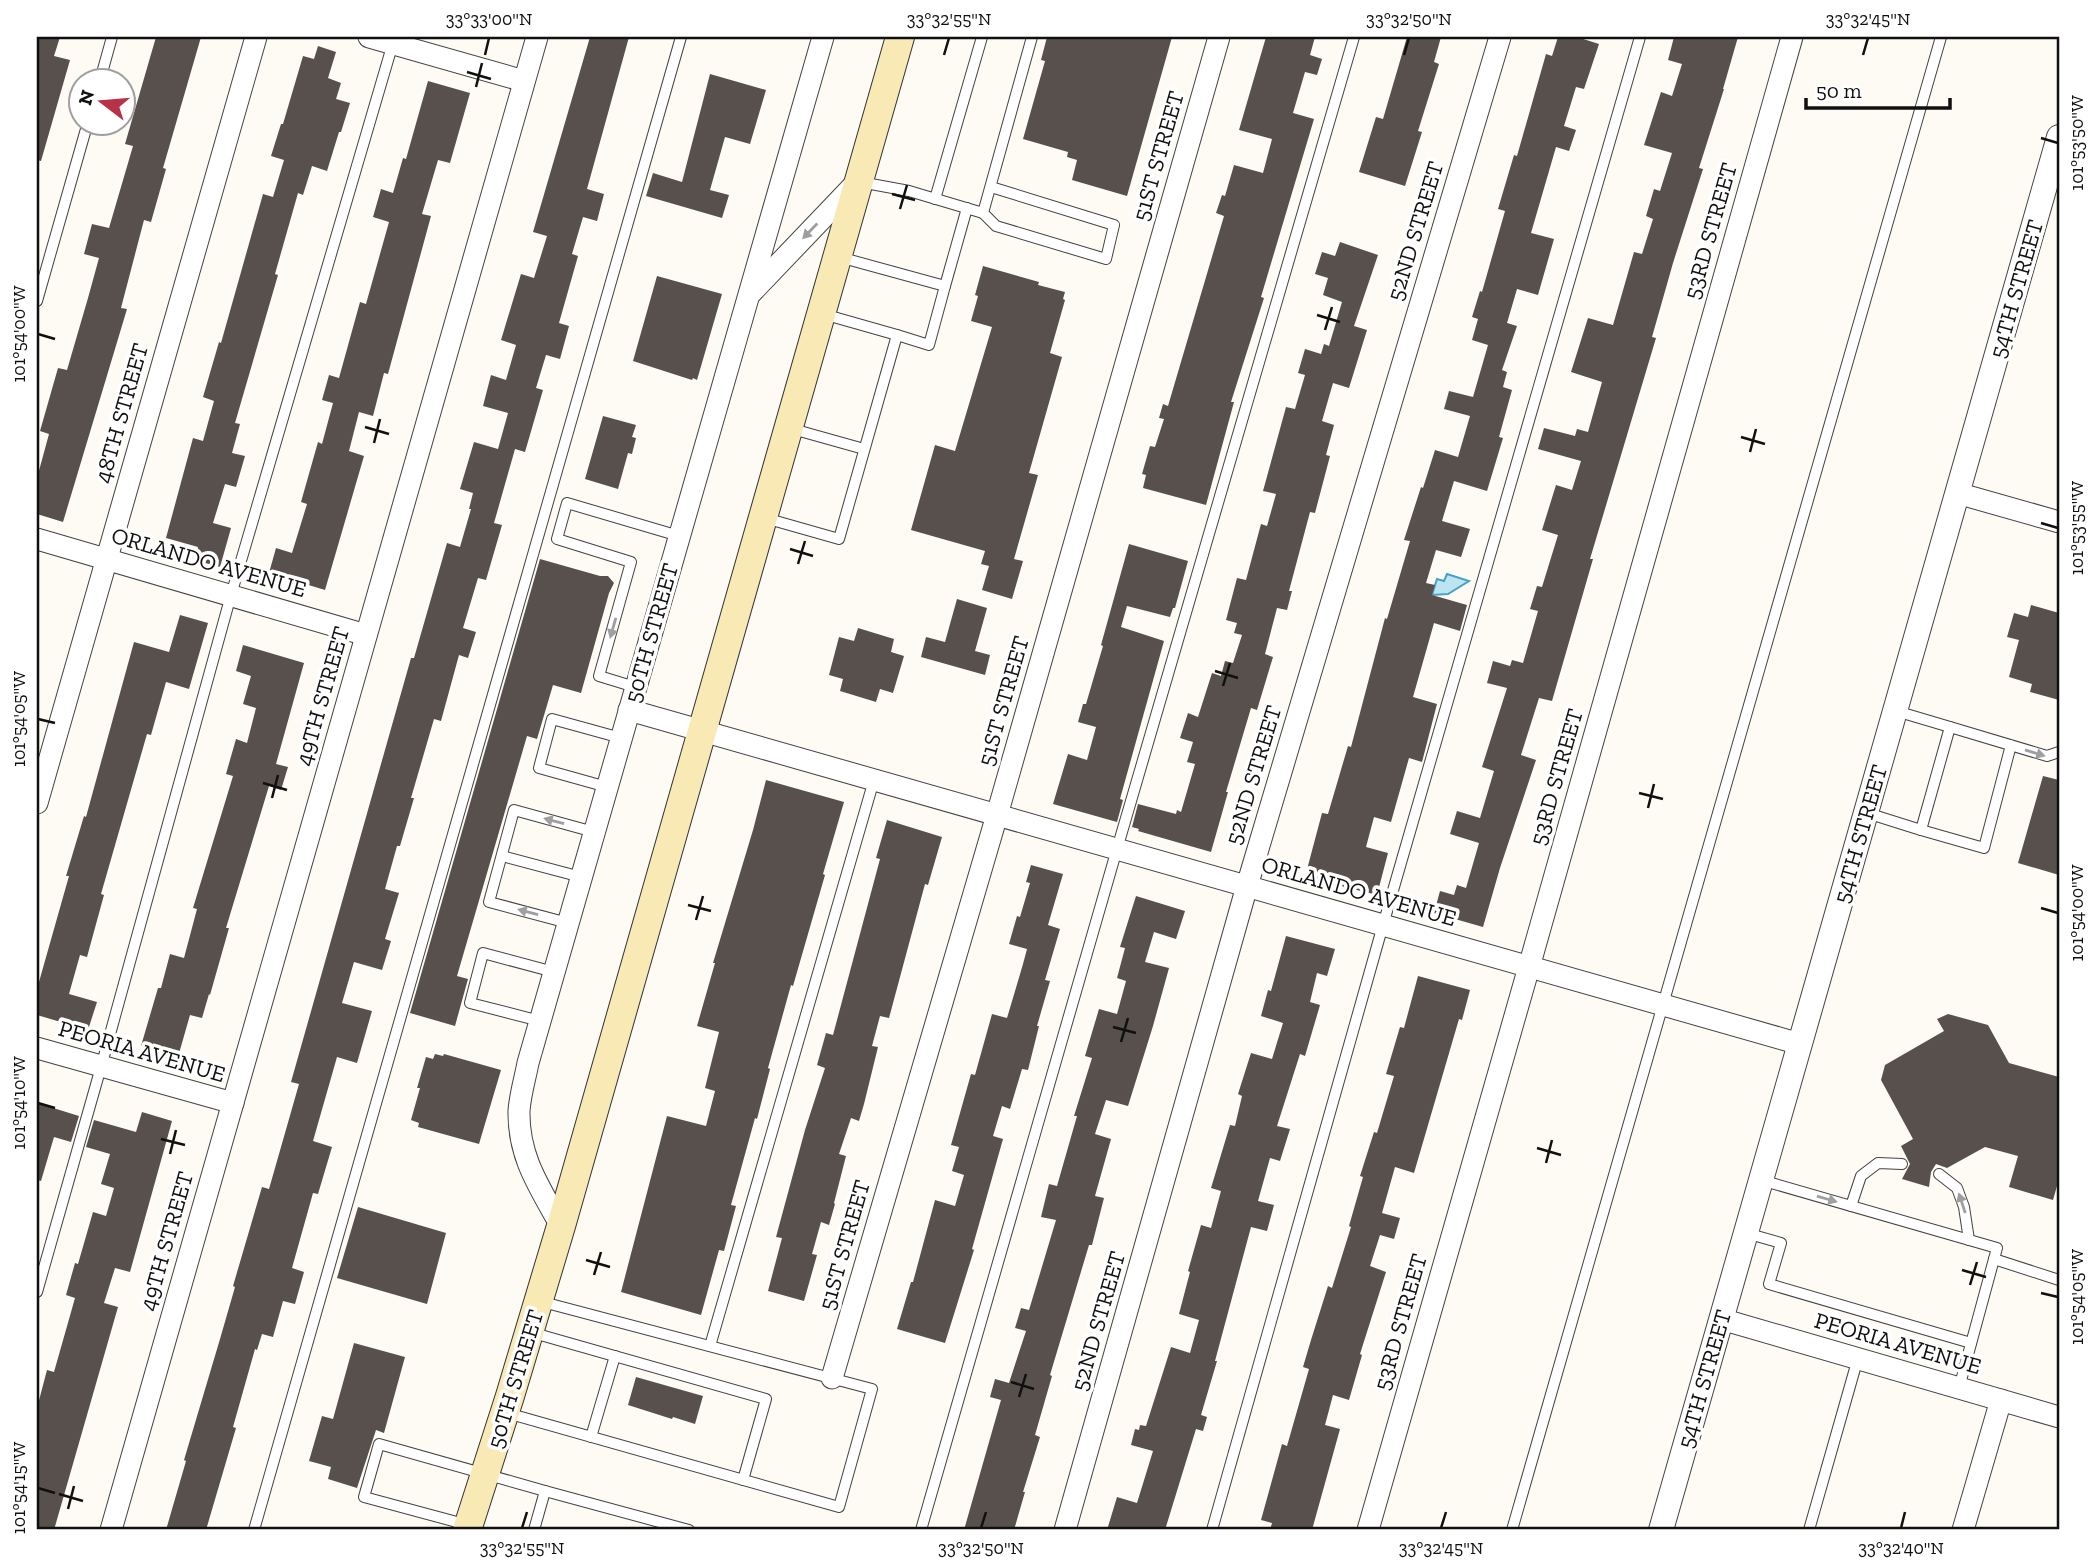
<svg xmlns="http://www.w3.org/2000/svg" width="2096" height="1567" font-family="'Zilla Slab',serif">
<rect width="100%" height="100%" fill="#fefbf5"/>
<polygon fill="#bce5f2" stroke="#49a2c4" stroke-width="2" points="1447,574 1469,581 1448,594 1432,595 1437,579 1444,581"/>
<g fill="#58504d">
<polygon points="37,37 60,37 54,56 70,60 41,161 37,160"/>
<polygon points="156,37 201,37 163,168 166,169 151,222 144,220 121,308 127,309 63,522 37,514 37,478 49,434 40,431 58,368 67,370 88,298 99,258 84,254 92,224 109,228 133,146 125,144"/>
<polygon points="590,37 629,37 587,189 604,194 597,221 583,217 572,254 578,256 559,323 569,326 560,359 546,355 536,388 543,390 525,452 515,449 494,523 502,525 486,580 478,578 463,628 476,632 468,658 459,655 441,721 434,719 411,798 414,798 400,846 397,846 385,889 399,893 385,939 391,941 382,970 354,962 342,1003 372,1011 357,1063 337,1057 313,1141 332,1147 318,1194 313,1193 292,1268 304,1272 295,1304 283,1301 273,1337 262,1334 257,1350 255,1349 233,1427 236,1428 206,1530 166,1530 186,1461 184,1460 220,1339 235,1287 233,1286 262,1187 269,1189 299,1084 291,1082 411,658 414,658 447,543 460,547 471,509 469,509 473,493 460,489 474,442 498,449 508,413 483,406 491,375 506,380 516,345 501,340 521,274 534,278 547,236 533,232"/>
<polygon points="1047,37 1172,37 1127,196 1072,180 1077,160 1067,157 1068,152 1023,139 1045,61 1041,60"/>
<polygon points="1266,37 1315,37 1310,55 1322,59 1317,75 1305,72 1293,113 1314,119 1261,297 1264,298 1231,402 1234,402 1206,505 1143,488 1146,475 1142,474 1150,446 1155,447 1164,419 1159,418 1163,404 1168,406 1224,216 1216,213 1222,195 1225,196 1234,165 1263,173 1272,139 1239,130"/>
<polygon points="1407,37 1441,37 1434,62 1439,64 1418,131 1422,132 1405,186 1359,172 1376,117 1383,119"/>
<polygon points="1558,37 1577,37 1599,44 1584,89 1576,87 1564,126 1576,130 1569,151 1556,147 1531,233 1554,239 1538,295 1517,289 1507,323 1517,326 1502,370 1507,372 1503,387 1512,390 1499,437 1503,438 1487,491 1454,481 1442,521 1470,529 1461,557 1436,550 1426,583 1435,585 1432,595 1467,605 1460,631 1434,623 1413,697 1437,704 1422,762 1409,758 1391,822 1374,817 1366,847 1388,853 1377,895 1305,877 1322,813 1328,814 1348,746 1351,747 1385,618 1387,619 1410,541 1404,540 1421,487 1423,488 1435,450 1458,457 1470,416 1444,409 1449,391 1473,397 1488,345 1472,340 1478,319 1472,317 1480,291 1482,292 1505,211 1498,209 1514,155 1517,156 1546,54 1552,56"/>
<polygon points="1674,37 1738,37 1723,89 1724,89 1699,168 1703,169 1673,263 1652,337 1656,338 1590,559 1593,559 1552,701 1539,698 1521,755 1536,760 1500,868 1483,927 1434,913 1440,891 1454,895 1457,885 1466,888 1479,843 1450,834 1457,811 1480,818 1494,771 1482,767 1507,688 1487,683 1493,661 1510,666 1512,660 1523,663 1538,611 1530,609 1537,586 1542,587 1558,535 1542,530 1556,485 1572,490 1581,461 1538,449 1544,428 1575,436 1577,429 1588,432 1602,382 1571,372 1588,318 1613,325 1634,252 1642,254 1653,219 1646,216 1654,189 1660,191 1672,153 1644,145 1661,92 1672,96 1682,64 1668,60"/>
<polygon points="318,46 336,52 328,78 341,83 336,99 350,103 341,132 339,132 327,171 312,166 303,195 298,193 275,274 278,275 235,423 240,424 232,453 245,456 236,487 225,484 213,523 231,528 220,567 194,560 198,547 166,538 193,438 203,441 214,401 203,397 219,342 221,343 263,194 273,197 284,160 271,156 281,124 283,124 303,56 314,59"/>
<polygon points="710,74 766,90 750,144 725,137 710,190 729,195 722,218 646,196 653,173 682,182"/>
<polygon points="428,81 470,93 450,163 438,160 422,214 431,216 388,374 384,373 373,416 359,412 349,451 364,456 325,590 269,573 276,548 292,553 307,504 301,502 318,442 322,444 333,403 322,400 329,375 339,378 360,302 366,304 389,222 373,217 381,189 393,193 403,158 406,159"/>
<polygon points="1340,242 1378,255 1354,326 1367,330 1349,388 1333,383 1322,421 1334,425 1326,455 1330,456 1315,513 1310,512 1289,591 1292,591 1287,610 1277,608 1265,654 1273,657 1257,710 1251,708 1226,792 1228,792 1211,852 1138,831 1139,829 1132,827 1138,804 1176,814 1177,810 1181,812 1195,764 1187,762 1193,742 1180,738 1188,713 1198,717 1212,673 1221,676 1225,661 1233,663 1242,635 1234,633 1237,623 1226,620 1237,578 1246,580 1261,524 1267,526 1276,494 1263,491 1286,407 1295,409 1305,375 1298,373 1305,349 1321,354 1324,344 1329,346 1342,302 1323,295 1328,278 1315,274 1322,252 1335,256"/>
<polygon points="983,266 1039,282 1038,285 1065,292 1063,299 1065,300 1050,353 1062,357 1029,473 1038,475 1014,559 1023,561 1012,599 982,590 989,566 981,564 985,551 911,530 935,445 955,451 992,327 971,321 978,296 975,295"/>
<polygon points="657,276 722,294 697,380 693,378 692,380 633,361"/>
<polygon points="603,416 636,425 632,437 636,438 632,454 628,453 618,489 585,479"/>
<polygon points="1129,544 1188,561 1175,608 1173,608 1170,617 1127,606 1121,627 1164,641 1120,799 1123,800 1117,822 1053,804 1068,754 1087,760 1096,727 1078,722 1083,704 1086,704 1103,646 1101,645"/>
<polygon points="540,559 600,576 608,576 614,583 609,593 581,693 553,685 537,739 527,736 457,976 468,979 455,1026 410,1013"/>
<polygon points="957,599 987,608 975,651 990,655 985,675 921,657 926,637 945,642"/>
<polygon points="2031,605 2059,613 2059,700 2030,692 2032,684 2009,677 2019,640 2007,637 2014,613 2028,617"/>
<polygon points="180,615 208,623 189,689 166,682 151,735 147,734 101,894 104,895 87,957 80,955 69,994 97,1002 88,1030 37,1015 37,989 69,876 66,876 84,816 86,817 134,642 169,652"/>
<polygon points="858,628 894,639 891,652 904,656 893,693 880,689 876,702 840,691 843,679 829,675 839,637 854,641"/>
<polygon points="243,645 304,663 276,764 288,767 281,790 269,786 226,928 229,928 210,995 209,994 202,1018 190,1015 178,1057 141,1046 158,988 161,988 170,954 184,958 197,909 193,908 233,776 226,774 236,739 247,743 256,708 243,704 251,676 236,671"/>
<polygon points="2043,776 2059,780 2059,875 2018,863"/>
<polygon points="766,780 844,802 823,874 825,875 793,986 791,985 768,1068 770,1069 757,1119 755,1118 731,1205 736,1206 724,1251 719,1250 701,1315 621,1292 667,1116 706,1126 715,1091 705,1088 719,1032 697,1026 715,963 713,963 753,830"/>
<polygon points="887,820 942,837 928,885 925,884 889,1018 880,1016 872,1046 878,1047 864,1104 859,1121 851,1118 839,1154 846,1156 834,1203 835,1204 829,1225 821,1222 812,1254 817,1255 804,1301 768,1291 782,1238 776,1237 805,1130 825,1068 817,1065 826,1033 833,1035 880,859 876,858"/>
<polygon points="1031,865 1063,874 1048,925 1060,929 1045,980 1050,981 1037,1026 1039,1026 1028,1070 1022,1069 1010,1109 1002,1106 993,1136 1003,1139 972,1249 974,1250 945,1343 897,1329 911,1282 913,1282 935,1200 955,1206 964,1175 952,1171 959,1147 951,1145 971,1074 975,1075 992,1014 1007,1018 1023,964 1027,949 1009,944 1017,916 1020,917 1030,883 1026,882"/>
<polygon points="1136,896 1185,911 1176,939 1154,932 1145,962 1169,968 1153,1026 1128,1106 1106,1100 1095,1134 1111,1139 1095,1196 1104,1198 1092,1245 1089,1245 1050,1375 1052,1376 1035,1435 1040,1437 1023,1492 1025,1492 1014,1530 964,1530 1001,1400 990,1397 995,1379 1009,1383 1026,1331 1015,1328 1021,1308 1029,1310 1056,1220 1041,1217 1049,1184 1057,1186 1077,1116 1074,1116 1092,1058 1085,1056 1099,1009 1117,1014 1126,981 1117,978 1125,948 1120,947"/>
<polygon points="1286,936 1335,949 1327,976 1317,973 1310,1002 1320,1005 1305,1056 1300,1054 1277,1126 1290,1129 1280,1161 1270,1158 1258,1201 1274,1205 1267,1231 1251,1227 1215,1361 1217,1361 1201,1415 1207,1417 1203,1431 1196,1429 1165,1530 1107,1530 1117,1497 1137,1503 1153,1451 1131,1445 1135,1429 1139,1430 1140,1425 1146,1426 1171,1347 1190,1353 1199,1320 1179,1314 1190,1272 1188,1271 1201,1225 1211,1228 1221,1191 1211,1188 1230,1125 1235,1126 1242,1096 1238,1094 1251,1053 1272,1059 1283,1023 1261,1016 1268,990 1271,991"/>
<polygon points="1418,976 1470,990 1462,1020 1459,1019 1414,1173 1395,1167 1382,1213 1400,1218 1394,1239 1380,1235 1370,1266 1386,1272 1360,1354 1362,1355 1349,1400 1333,1395 1325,1425 1340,1429 1312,1530 1270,1530 1272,1523 1261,1520 1282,1444 1287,1446 1309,1369 1303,1367 1311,1340 1328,1286 1332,1288 1351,1227 1349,1226 1363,1177 1360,1176 1374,1132 1377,1133 1394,1076 1386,1074 1400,1027 1404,1028"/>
<polygon points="1948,1014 1988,1025 2009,1063 2059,1077 2059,1179 2053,1200 2009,1187 2018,1156 1985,1147 1947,1168 1936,1164 1931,1172 1929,1187 1902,1179 1910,1164 1901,1146 1913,1139 1881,1080 1885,1065 1944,1031 1937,1019"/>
<polygon points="435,1054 443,1056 444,1054 501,1070 479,1144 418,1127 419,1123 411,1120 420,1088 417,1088 426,1057 433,1059"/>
<polygon points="37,1103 79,1116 71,1142 54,1137 41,1181 37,1180"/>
<polygon points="142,1112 172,1121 130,1272 115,1268 104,1303 118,1307 54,1530 37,1530 37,1408 47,1370 54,1372 75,1298 66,1295 75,1263 78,1264 93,1212 106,1216 114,1188 101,1184 110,1154 86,1147 94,1120 136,1132"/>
<polygon points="358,1207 446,1233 427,1304 337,1278"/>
<polygon points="354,1343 405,1357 384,1433 376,1430 357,1488 328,1479 331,1467 309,1461 322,1416 333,1419"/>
<polygon points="636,1377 703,1396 695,1424 673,1417 672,1419 628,1405"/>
</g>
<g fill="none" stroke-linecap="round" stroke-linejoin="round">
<g stroke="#434343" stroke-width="12">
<g id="service">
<polyline points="100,80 112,37"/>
<polyline points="860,182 909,191 983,213 1032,37"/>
<polyline points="935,199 982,37"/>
<polyline points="983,213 996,226 1106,259 1114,225 991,187"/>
<polyline points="839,257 945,286 929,345 897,335"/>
<polyline points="945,286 967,208"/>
<polyline points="37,301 88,122"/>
<polyline points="789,428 864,449"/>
<polyline points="765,518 839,539 897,335 823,314"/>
<polyline points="635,687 599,676 631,562 557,539 567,503 679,536"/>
<polyline points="1896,711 1950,727"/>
<polyline points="2011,745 1984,848 1921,830 1950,727 2047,756 2059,752"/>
<polyline points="607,787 539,768 552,719 621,738"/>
<polyline points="1867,813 1921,830"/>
<polyline points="502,856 581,877"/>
<polyline points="568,923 489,902 514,810 594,832"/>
<polyline points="540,1021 470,1003 483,953 554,972"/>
<polyline points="1939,1174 1957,1188 1964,1207 1969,1240"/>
<polyline points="1761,1180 1997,1248 1959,1388"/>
<polyline points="1851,1206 1861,1176 1878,1163 1902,1164"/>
<polyline points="1746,1233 1781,1243 1769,1284 1971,1343"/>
<polyline points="1994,1259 2059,1280"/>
<polyline points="37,1292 101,1067 231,595 393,43"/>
<polyline points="530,1332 766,1399 743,1480"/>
<polyline points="710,1346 874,780"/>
<polyline points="507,1413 839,1507 872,1389 539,1301"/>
<polyline points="591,1437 615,1356"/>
<polyline points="545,1491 689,1530"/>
<polyline points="468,1525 364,1497 379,1444 545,1491 534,1530"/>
<polyline points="254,1530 681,37"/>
<polyline points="921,1530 1117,849 1354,37"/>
<polyline points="1212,1530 1383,925 1640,37"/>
<polyline points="1512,1530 1941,37"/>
<polyline points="1809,1530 1858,1358"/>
</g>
</g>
<g stroke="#434343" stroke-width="23">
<g id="minor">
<polyline points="369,37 524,81"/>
<polyline points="750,294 857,182"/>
<polyline points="1957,493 2059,522"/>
<polyline points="37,539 366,635"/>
<polyline points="629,710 1800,1044"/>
<polyline points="37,803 256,37"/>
<polyline points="37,1048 233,1103"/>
<path d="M561,1226C540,1188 518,1157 519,1111C520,1095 525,1079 528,1063L823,37"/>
<polyline points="1721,1319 2059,1417"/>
<polyline points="832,1378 997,815 1219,37"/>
<polyline points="111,1530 537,37"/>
<polyline points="1065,1530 1247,886 1500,37"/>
<polyline points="1368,1530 1529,967 1792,37"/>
<polyline points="1963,1530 2001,1400"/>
</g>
</g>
<g stroke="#434343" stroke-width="26">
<polyline id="tertiary" points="1661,1530 2059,137"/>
</g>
<g stroke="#323232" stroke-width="30">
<polyline id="secondary" points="467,1530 510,1396 561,1226 900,37"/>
</g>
<use href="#service" stroke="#fff" stroke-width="10"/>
<use href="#minor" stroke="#fff" stroke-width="21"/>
<use href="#tertiary" stroke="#fff" stroke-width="24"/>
<use href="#secondary" stroke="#f9e9b5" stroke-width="28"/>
</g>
<defs><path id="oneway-solid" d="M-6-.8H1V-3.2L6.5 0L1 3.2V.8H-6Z" transform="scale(1.75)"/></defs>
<g fill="#9f9f9f">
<use href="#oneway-solid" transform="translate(810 231) rotate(134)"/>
<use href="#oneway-solid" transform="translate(613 628) rotate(106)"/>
<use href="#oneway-solid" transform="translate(2035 753) rotate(17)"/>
<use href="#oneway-solid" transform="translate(554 821) rotate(-165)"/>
<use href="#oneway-solid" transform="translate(528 912) rotate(-165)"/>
<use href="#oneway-solid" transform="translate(1827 1199) rotate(16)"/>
<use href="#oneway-solid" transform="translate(1962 1203) rotate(-108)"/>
</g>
<path fill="none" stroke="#101010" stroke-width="2.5" d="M485,55L489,38M944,55L949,38M1404,55L1409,38M1863,55L1868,38M467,72L491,79M476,87L482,63M2041,138L2058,143M892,194L915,200M900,209L907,185M1317,315L1340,322M1325,330L1332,307M38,334L55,339M365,427L389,434M1741,437L1765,444M374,443L380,419M1750,452L1756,429M2041,523L2058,528M790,549L813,556M798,564L805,541M1215,671L1238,678M1223,686L1230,663M38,719L55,723M263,783L287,790M1639,793L1663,799M272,798L278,775M1648,808L1654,784M688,905L711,911M2041,908L2058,913M696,920L703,896M1113,1027L1136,1033M1121,1042L1128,1018M38,1103L55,1108M161,1139L185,1145M1537,1148L1561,1155M170,1154L176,1130M1546,1163L1552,1140M586,1260L610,1267M1962,1270L1986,1277M594,1275L601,1252M1970,1285L1977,1262M2041,1293L2058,1297M1011,1382L1034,1389M1019,1397L1026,1374M38,1488L55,1493M59,1494L83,1501M68,1509L74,1486M522,1528L527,1512M981,1528L986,1512M1441,1528L1446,1512M1901,1528L1905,1512"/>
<g text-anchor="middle" stroke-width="7" stroke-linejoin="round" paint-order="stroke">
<g font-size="23" fill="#101010" stroke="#fff">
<text transform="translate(1158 156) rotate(-74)" y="8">51ST STREET</text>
<text transform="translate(1415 231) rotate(-73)" y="8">52ND STREET</text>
<text transform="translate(1710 231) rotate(-74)" y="8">53RD STREET</text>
<text transform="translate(2016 289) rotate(-74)" y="8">54TH STREET</text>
<text transform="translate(121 413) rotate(-74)" y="8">48TH STREET</text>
<text transform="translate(209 562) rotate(16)" y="8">ORLANDO AVENUE</text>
<text transform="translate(651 633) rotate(-74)" y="8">50TH STREET</text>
<text transform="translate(322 696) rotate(-74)" y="8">49TH STREET</text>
<text transform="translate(1003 701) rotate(-74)" y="8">51ST STREET</text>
<text transform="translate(1253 775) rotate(-73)" y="8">52ND STREET</text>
<text transform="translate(1556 777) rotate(-74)" y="8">53RD STREET</text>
<text transform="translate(1860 834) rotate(-74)" y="8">54TH STREET</text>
<text transform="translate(1359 891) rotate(16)" y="8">ORLANDO AVENUE</text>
<text transform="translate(142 1051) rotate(16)" y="8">PEORIA AVENUE</text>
<text transform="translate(166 1241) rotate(-74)" y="8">49TH STREET</text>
<text transform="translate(844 1245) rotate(-74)" y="8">51ST STREET</text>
<text transform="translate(1098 1321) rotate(-74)" y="8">52ND STREET</text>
<text transform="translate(1400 1322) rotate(-74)" y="8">53RD STREET</text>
<text transform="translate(1898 1343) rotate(16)" y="8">PEORIA AVENUE</text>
<text transform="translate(515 1379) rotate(-73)" y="8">50TH STREET</text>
<text transform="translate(1704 1379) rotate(-74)" y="8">54TH STREET</text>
</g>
</g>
<rect width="2096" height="1567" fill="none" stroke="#ffffff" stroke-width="77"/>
<g transform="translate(102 102) rotate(286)"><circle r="33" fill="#ffffff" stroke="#9f9f9f" stroke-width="2"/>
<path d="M0-5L12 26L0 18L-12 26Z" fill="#b73148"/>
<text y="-10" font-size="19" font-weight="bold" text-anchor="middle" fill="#101010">N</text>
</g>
<path d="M1806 98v10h144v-10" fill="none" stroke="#101010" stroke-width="3.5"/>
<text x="1816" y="98" font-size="21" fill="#101010" stroke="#ffffff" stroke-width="5" paint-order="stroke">50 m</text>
<rect x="38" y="38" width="2020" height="1490" fill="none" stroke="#101010" stroke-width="2.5"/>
<g font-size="18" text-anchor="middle" fill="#101010">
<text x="489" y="25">33°33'00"N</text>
<text x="949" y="25">33°32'55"N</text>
<text x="1409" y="25">33°32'50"N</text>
<text x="1868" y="25">33°32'45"N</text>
<text transform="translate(2077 143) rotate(-90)" y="6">101°53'50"W</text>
<text transform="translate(19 334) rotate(-90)" y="6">101°54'00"W</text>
<text transform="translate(2077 528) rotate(-90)" y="6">101°53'55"W</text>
<text transform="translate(19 719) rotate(-90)" y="6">101°54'05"W</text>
<text transform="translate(2077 913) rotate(-90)" y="6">101°54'00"W</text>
<text transform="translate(19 1103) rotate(-90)" y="6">101°54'10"W</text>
<text transform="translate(2077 1297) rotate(-90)" y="6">101°54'05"W</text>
<text transform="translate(19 1488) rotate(-90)" y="6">101°54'15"W</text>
<text x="522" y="1554">33°32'55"N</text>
<text x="981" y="1554">33°32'50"N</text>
<text x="1441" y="1554">33°32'45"N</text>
<text x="1901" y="1554">33°32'40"N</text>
</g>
</svg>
